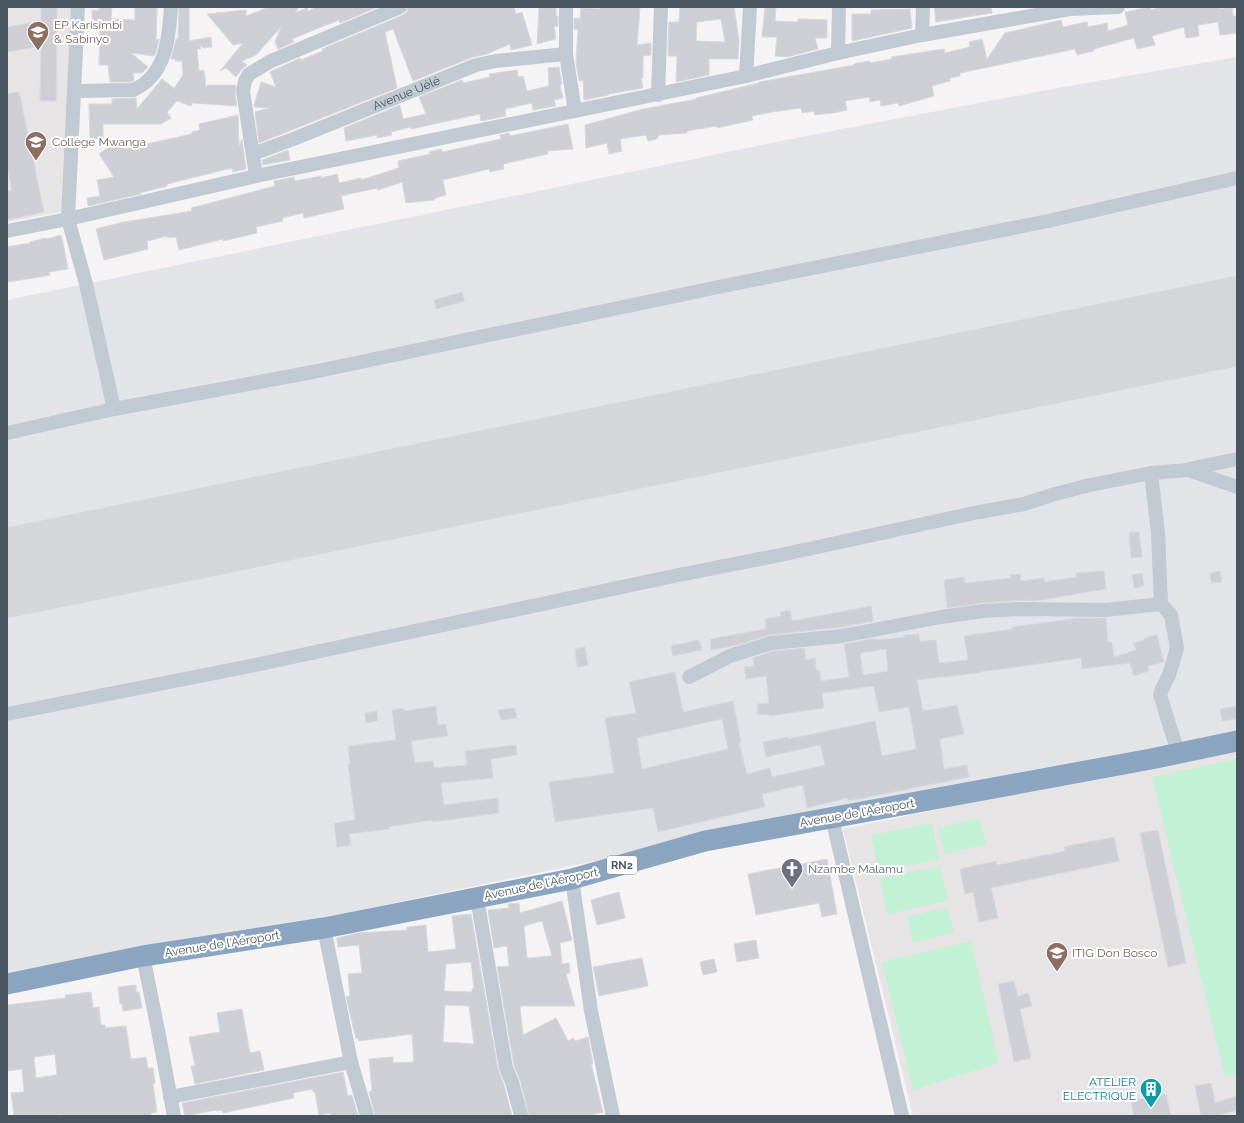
<svg xmlns="http://www.w3.org/2000/svg" width="1244" height="1123" font-family="Raleway,sans-serif">
<rect width="100%" height="100%" fill="#f5f3f3"/>
<g fill="#e6e4e5">
<polygon points="7,7 71,7 64,211 7,222"/>
<polygon points="1237,748 1237,1116 913,1116 843,829"/>
</g>
<polygon fill="#e2e4e7" points="1237,57 1237,732 854,810 575,865 346,913 7,980 7,300 801,137 1052,89"/>
<g fill="#c3f1d5">
<polygon points="1237,759 1237,1074 1225,1076 1152,777"/>
<polygon points="979,818 986,844 945,854 938,828"/>
<polygon points="932,823 939,859 879,871 871,835"/>
<polygon points="940,866 948,901 887,914 880,878"/>
<polygon points="947,907 954,932 913,943 907,917"/>
<polygon points="971,941 999,1063 913,1090 882,962"/>
</g>
<g fill="none" stroke-linecap="round" stroke-linejoin="round">
<polyline stroke="#d5d6d8" stroke-width="89" points="7,573 1237,321"/>
</g>
<g fill="#cdcfd5" stroke="#d7d9de" fill-rule="evenodd">
<polygon points="41,7 57,7 56,101 40,101 41,46 7,52 7,27 41,21"/>
<polygon points="99,7 112,7 111,18 113,19 135,20 135,7 157,7 156,40 159,39 156,52 154,56 131,53 148,67 142,73 133,73 134,80 131,82 110,82 108,65 99,65 100,24 92,24 92,10 99,11"/>
<polygon points="179,7 189,7 189,41 211,37 212,47 204,48 200,45 201,49 197,49 199,71 204,70 206,87 208,85 236,85 235,92 237,106 192,103 191,106 177,101 167,112 171,118 161,124 103,124 103,139 90,139 89,104 112,104 112,99 136,98 137,109 162,79 175,89 175,87 183,75 182,61 175,61 175,59 171,59 176,39 178,39"/>
<polygon points="269,7 299,7 295,13 307,8 308,11 317,7 378,7 340,23 339,20 316,29 292,39 294,42 278,49 275,42 281,27 256,55 242,61 247,65 242,69 236,77 226,68 220,71 243,43 233,45 207,14 246,10 246,16"/>
<polygon points="408,7 514,7 516,14 522,12 532,45 511,50 510,44 487,54 473,57 413,81 393,29 385,32 397,88 259,143 255,112 270,108 254,107 254,105 261,82 276,87 270,72 300,58 301,60 323,51 322,49 403,15 407,12"/>
<polygon points="539,7 556,7 556,16 558,16 558,27 554,26 556,39 537,44"/>
<polygon points="600,7 627,8 627,7 640,7 637,45 651,43 651,55 643,56 643,78 641,78 643,88 609,94 609,95 584,100 583,80 579,81 576,62 578,30 574,29 574,18 580,19 581,8 600,9"/>
<path d="M680,7H734L739,40L738,59H709V75L676,82L677,56H668V41L669,22H679ZM721,19L725,42L696,41L697,22Z"/>
<polygon points="765,7 776,7 775,21 798,22 798,19 827,20 827,38 815,38 818,49 787,57 775,56 777,37 762,37"/>
<polygon points="934,7 991,7 992,13 936,22"/>
<polygon points="1150,7 1151,10 1163,7 1219,7 1220,9 1232,7 1233,16 1237,16 1237,33 1220,35 1218,22 1198,25 1199,36 1186,38 1184,27 1152,36 1155,45 1137,49 1134,38 1094,49 1094,51 1077,55 1075,49 960,73 960,76 950,78 950,81 932,86 934,96 899,106 898,103 881,106 880,100 870,102 869,97 845,101 847,110 833,113 815,115 814,111 802,113 801,108 772,112 752,116 753,120 717,128 717,126 687,131 687,133 659,135 657,139 648,141 646,135 620,139 622,151 609,154 607,143 586,148 585,125 643,109 697,99 696,98 759,83 759,82 854,65 854,64 857,63 870,61 870,63 892,59 891,57 944,49 945,53 970,47 969,42 982,39 987,59 1005,33 1061,20 1063,27 1087,22 1088,27 1107,23 1108,31 1128,25 1125,12"/>
<polygon points="910,9 912,28 852,41 852,14 871,14 871,10"/>
<polygon points="559,67 562,84 560,85 563,98 554,100 556,106 533,110 532,103 505,109 506,116 481,121 480,114 411,129 411,127 391,132 392,135 377,138 377,135 346,141 344,128 400,105 403,119 426,114 419,97 462,80 463,83 490,77 489,74 517,70 518,77 523,76 527,91 549,86 548,68"/>
<polygon points="19,92 44,212 7,220 7,191 12,190 7,165 7,94"/>
<polygon points="238,115 239,146 242,139 246,169 233,172 232,168 167,184 167,186 140,193 141,194 88,206 87,198 100,196 97,180 114,177 99,154 112,145 135,142 124,149 192,134 192,132 200,130 199,124"/>
<polygon points="568,124 573,149 547,151 548,154 503,164 504,169 490,172 489,169 443,180 446,195 435,198 435,200 406,203 402,182 378,190 377,188 341,196 344,209 304,218 303,213 282,218 283,221 256,227 257,233 223,241 223,239 179,250 176,237 167,238 167,236 147,241 148,249 104,260 96,229 124,222 192,211 191,208 275,186 274,181 294,177 295,181 321,176 321,178 337,174 339,183 361,178 361,180 399,168 398,161 430,154 429,152 441,149 442,152 501,139 500,135 509,133 510,136"/>
<polygon points="288,150 290,160 263,165 262,160"/>
<polygon points="61,235 65,253 68,269 49,272 50,275 40,277 7,282 7,247 30,243 30,242 46,238 47,239"/>
<polygon points="462,292 465,301 436,309 434,300"/>
<polygon points="1139,532 1142,557 1131,558 1129,533"/>
<polygon points="1104,571 1106,589 1035,601 1027,600 983,603 947,608 944,580 964,577 965,583 1011,578 1010,575 1020,574 1021,581 1044,578 1045,582 1076,577 1076,573"/>
<polygon points="1220,571 1222,582 1211,583 1210,573"/>
<polygon points="1142,573 1144,586 1134,588 1132,575"/>
<polygon points="871,606 873,621 842,627 770,635 737,645 711,650 710,639 766,629 765,619 781,616 780,612 790,610 792,621"/>
<path d="M1078,618H1106L1108,642H1112L1114,657L1136,650L1134,643L1144,640V638L1157,635L1164,662L1148,666L1149,671L1134,676L1130,663L1082,669L1081,658L980,672V673L917,680L923,711L957,705L964,734L940,739L944,769L967,765L969,777L848,801L847,798L807,808L803,785L762,794L765,807L658,832L653,808L555,822L549,782L614,773L605,718L636,713L629,682L675,672L683,712L733,701L741,742L739,743L747,774L770,768L772,777L825,765L820,745L766,757L763,742L788,737V739L875,721L882,756L916,749L911,718L909,707L879,712L874,686L822,693L824,708L769,716V714L758,715L757,704L769,703L766,676L746,679L744,667L754,666L753,658L773,651L804,648L806,660L815,658L816,670H819L821,681L849,677L844,644L876,638V640L905,637L904,635L919,634L920,642L936,640L939,663L968,660L964,636L1012,629V627ZM886,649L888,671L863,675L860,653ZM722,719L728,749L642,769L637,738Z"/>
<polygon points="699,640 702,650 673,656 671,646"/>
<polygon points="585,647 588,665 578,667 577,666 575,649"/>
<polygon points="436,706 438,725 446,724 448,736 411,741 415,763 433,761 434,768 467,765 465,751 516,745 517,755 491,759 493,778 441,783 444,805 498,798 499,813 432,822 432,820 388,827 389,829 349,834 351,845 337,847 334,823 355,820 348,764 350,764 348,746 396,740 392,710 404,708 404,711"/>
<polygon points="1237,706 1237,719 1222,721 1220,709"/>
<polygon points="515,708 517,718 501,720 498,710"/>
<polygon points="377,711 378,721 366,723 365,713"/>
<polygon points="1158,830 1186,963 1168,967 1140,833"/>
<polygon points="1114,837 1119,861 991,888 998,918 979,922 973,892 965,894 960,869 996,861 997,865 1065,851 1064,847"/>
<polygon points="827,859 837,914 822,917 819,903 756,915 748,874"/>
<polygon points="619,892 625,918 597,925 591,900"/>
<path d="M562,901L572,940L560,943L562,964L569,963L570,973L566,974L575,1006H520L523,1035L556,1018L568,1041L573,1038L575,1041L588,1037L593,1064H591L603,1112L587,1116H529L520,1080L514,1066L497,967L509,966L507,946L494,948L488,910L509,908L508,904L519,903L520,913ZM542,921L552,956L527,958L524,926Z"/>
<path d="M471,914L498,1069L504,1085L512,1116H375L369,1092L372,1091L369,1059L393,1057V1063L414,1062L412,1034L359,1041L358,1038L356,1039L346,997L350,996L348,974L362,973L359,945L338,947L337,938L358,933L407,930V927L426,925L428,952L456,949L452,916ZM471,962L474,988L472,989V992L444,991L446,964ZM445,1005L469,1006L474,1044L443,1042Z"/>
<polygon points="756,940 759,958 737,962 734,944"/>
<polygon points="642,958 648,986 599,996 593,967"/>
<polygon points="714,959 717,972 703,975 700,962"/>
<polygon points="1014,981 1018,996 1028,993 1032,1006 1020,1009 1031,1058 1014,1062 998,984"/>
<polygon points="136,985 136,992 139,992 142,1008 123,1011 122,1004 120,1004 118,987"/>
<path d="M91,992L93,1008L99,1007L101,1025H105V1028L126,1026L131,1059L146,1057L148,1068H153L155,1083L153,1084L157,1112L151,1113V1116H63L62,1114L48,1116H14L11,1093L24,1092L22,1069L7,1071V1005L66,998L65,995ZM55,1054L57,1075L36,1078L34,1057Z"/>
<polygon points="242,1009 250,1053 260,1051 264,1070 195,1084 191,1066 195,1066 189,1037 220,1032 217,1013"/>
<polygon points="343,1072 348,1096 352,1095 358,1116 331,1116 330,1113 319,1115 315,1092 313,1092 312,1089 293,1093 294,1098 223,1113 222,1110 216,1111 216,1110 185,1116 182,1103"/>
<polygon points="1211,1083 1215,1103 1237,1096 1237,1110 1217,1116 1201,1116 1195,1086"/>
<polygon points="1166,1094 1171,1116 1134,1116 1131,1101"/>
</g>
<g fill="none" stroke-linecap="round" stroke-linejoin="round">
<g stroke="#c1cad2" stroke-width="14">
<polyline points="78,7 68,219 86,284 114,409"/>
<polyline points="566,7 566,54 575,111"/>
<polyline points="922,35 923,7"/>
<polyline points="838,53 839,7"/>
<polyline points="746,76 750,7"/>
<path d="M74,91L133,90C166,76 169,38 171,7"/>
<polyline points="658,95 661,7"/>
<path id="s1" d="M253,154L296,138L476,65L496,61L566,54"/>
<polyline points="256,176 243,91 245,81 249,74 271,61 400,7"/>
<polyline points="7,231 68,219 256,176 746,76 838,53 922,35 1070,9 1118,7"/>
<polyline points="7,433 114,409 313,372 728,285 1048,221 1237,178"/>
<polyline points="1189,469 1237,459"/>
<polyline points="1151,473 1158,533 1161,604 1171,615 1177,648 1169,675 1162,689 1160,695 1175,743 1177,753"/>
<polyline points="689,677 730,656 771,643 842,636 941,617 983,611 1023,609 1105,610 1161,604"/>
<polyline points="7,714 255,665 669,577 785,554 979,512 1024,504 1055,494 1090,485 1151,473 1188,470 1237,487"/>
<polyline points="832,818 902,1116"/>
<polyline points="572,879 591,1011 613,1116"/>
<polyline points="477,898 506,1068 512,1082 521,1115"/>
<polyline points="324,928 351,1062 367,1116"/>
<polyline points="143,956 158,1030 174,1116"/>
<polyline points="170,1097 351,1062"/>
</g>
<polyline stroke="#8ba5c1" stroke-width="21" points="7,984 143,956 324,928 572,879 705,841 1151,759 1237,741"/>
</g>
<defs>
<g id="school-pin" transform="scale(1.15)"><path d="M0 17L-7.5 6A9.5 9.5 0 1 1 7.5 6Z" fill="#8d6e63" stroke="#fff"/><path d="M0-5L7-2L0 1L-7-2ZM-4 1L0 2.5L4 1V4Q0 6-4 4Z" fill="#fff"/></g>
<g id="church-pin" transform="scale(1.15)"><path d="M0 17L-7.5 6A9.5 9.5 0 1 1 7.5 6Z" fill="#6b7280" stroke="#fff"/><path d="M-1.2-6h2.4v3.5h3.3v2.4h-3.3V6h-2.4V-.1h-3.3v-2.4h3.3Z" fill="#fff"/></g>
<g id="university-pin" transform="scale(1.15)"><path d="M0 17L-7.5 6A9.5 9.5 0 1 1 7.5 6Z" fill="#8d6e63" stroke="#fff"/><path d="M0-5L7-2L0 1L-7-2ZM-4 1L0 2.5L4 1V4Q0 6-4 4Z" fill="#fff"/></g>
<g id="building-pin" transform="scale(1.15)"><path d="M0 17L-7.5 6A9.5 9.5 0 1 1 7.5 6Z" fill="#0f9aa8" stroke="#fff"/><path d="M-4-6H4V6H1V3H-1V6H-4ZM-2.5-4.3h1.7v1.8h-1.7ZM.8-4.3h1.7v1.8H.8ZM-2.5-1h1.7V.8h-1.7ZM.8-1h1.7V.8H.8Z" fill="#fff"/></g>
</defs>
<g fill-rule="evenodd">
<use href="#school-pin" x="38" y="32"/>
<use href="#school-pin" x="36" y="142"/>
<use href="#church-pin" x="792" y="869"/>
<use href="#university-pin" x="1057" y="953"/>
<use href="#building-pin" x="1151" y="1089"/>
</g>
<g text-anchor="middle" stroke-width="4" stroke-linejoin="round" paint-order="stroke">
<rect fill="#fff" stroke="#808990" stroke-width="1" x="607" y="856" width="30" height="18" rx="3"/>
<g font-size="11" font-weight="bold" fill="#4a5661">
<text x="622" y="869">RN2</text>
</g>
<g font-size="12" fill="#785e54" stroke="#fff" text-anchor="start">
<text x="54" y="29">EP Karisimbi<tspan x="54" dy="14">&amp; Sabinyo</tspan></text>
<text x="52" y="146">Collège Mwanga</text>
<text x="1072" y="957">ITIG Don Bosco</text>
</g>
<g font-size="12" fill="#4a5661" stroke="#fff">
<text dy="4" stroke="none"><textPath href="#s1" startOffset="165">Avenue Uélé</textPath></text>
<text transform="translate(857 813) rotate(-10)" y="4">Avenue de l'Aéroport</text>
<text transform="translate(541 884) rotate(-12)" y="4">Avenue de l'Aéroport</text>
<text transform="translate(222 944) rotate(-9)" y="4">Avenue de l'Aéroport</text>
</g>
<g font-size="12" fill="#5b616d" stroke="#fff" text-anchor="start">
<text x="808" y="873">Nzambe Malamu</text>
</g>
<g font-size="12" fill="#0d838f" stroke="#fff" text-anchor="end">
<text x="1136" y="1086">ATELIER<tspan x="1136" dy="14">ELECTRIQUE</tspan></text>
</g>
</g>
<rect width="1244" height="1123" fill="none" stroke="#4a5661" stroke-width="16"/>
</svg>
